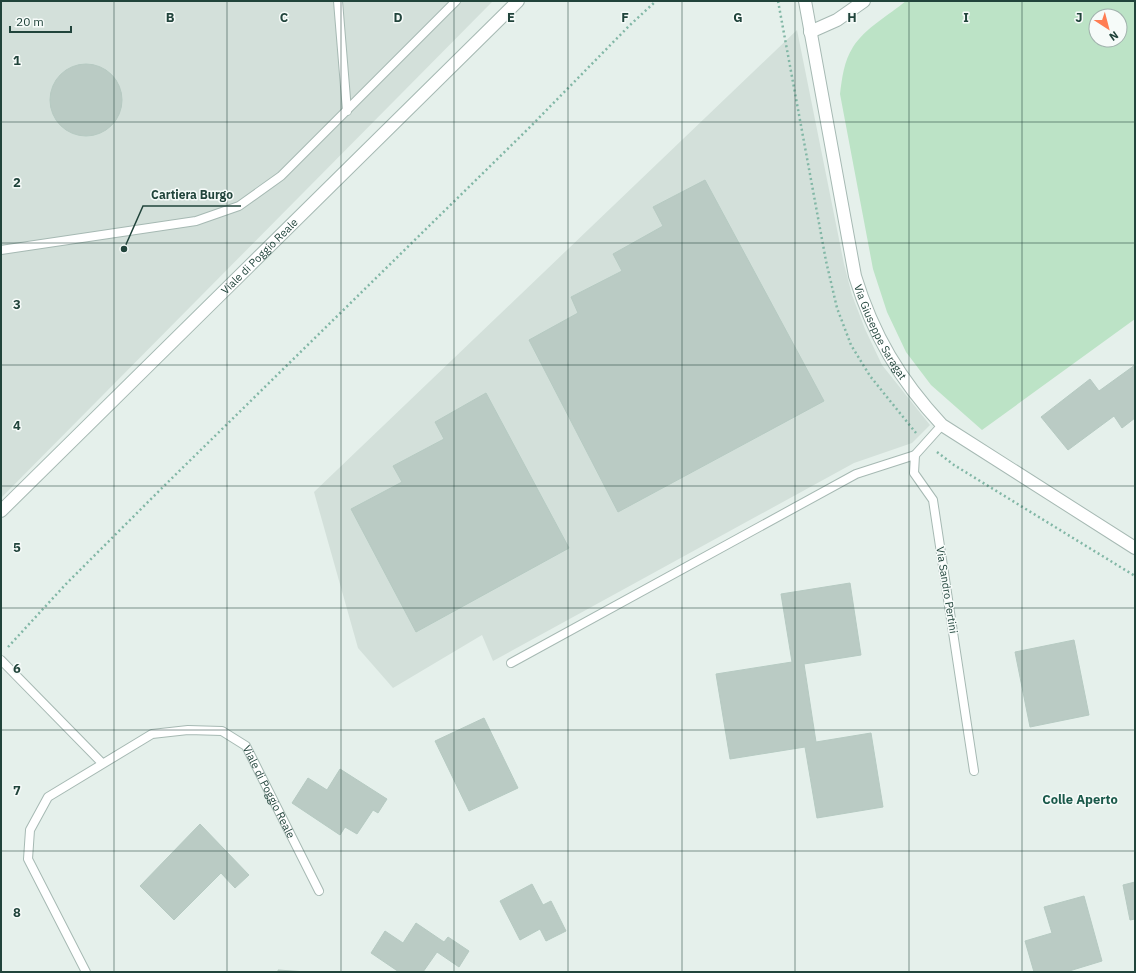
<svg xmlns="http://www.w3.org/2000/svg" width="1136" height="973" font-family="'IBM Plex Sans',sans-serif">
<rect width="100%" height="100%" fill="#e5f0eb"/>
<g fill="#d3e0da">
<polygon points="1,1 493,1 1,498"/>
<polygon points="797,30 844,264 852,295 865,329 882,365 930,425 912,443 854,463 493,661 482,635 393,688 358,648 314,492"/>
</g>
<path fill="#bce3c6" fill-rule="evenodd" d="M906,1H1135V319L982,430L931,385L906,352L887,312L873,269L840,94C842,78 844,61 853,47C865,28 889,15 906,1ZM1096,16H1120V40H1096Z"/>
<g fill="#bacbc4" stroke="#b6cac2">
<circle cx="86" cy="100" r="36"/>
<polygon points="705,180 824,401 618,512 529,340 578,313 571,297 622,271 613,254 663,226 653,207"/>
<polygon points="1135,365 1135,418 1122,428 1114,416 1068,450 1041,417 1090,379 1099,391"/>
<polygon points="486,393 569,548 416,632 351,509 402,482 393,466 444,439 435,422"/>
<polygon points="850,583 861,655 804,664 816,742 871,733 883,807 817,818 805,747 730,759 716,674 792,662 781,594"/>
<polygon points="1074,640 1089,715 1030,727 1015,652"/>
<polygon points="484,718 518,788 469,811 435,741"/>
<polygon points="340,769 387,799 378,813 373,810 357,834 345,827 340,835 292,803 308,778 327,790"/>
<polygon points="200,824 249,875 235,888 221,873 174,920 140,886"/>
<polygon points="1135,882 1135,919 1130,920 1123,885"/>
<polygon points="532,884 543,905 551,901 566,931 546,941 540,929 520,940 500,901"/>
<polygon points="1084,896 1102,961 1066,972 1034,972 1025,941 1052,933 1044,907"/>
<polygon points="416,923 444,942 448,937 469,951 459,967 437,952 423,972 399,972 371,953 385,931 403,943"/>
<polygon points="278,970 307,972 278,972"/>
</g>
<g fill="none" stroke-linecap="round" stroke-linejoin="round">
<g stroke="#a6b9b3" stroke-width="10">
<g id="service">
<polyline points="338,1 347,111"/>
<polyline points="1,250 196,221 239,206 281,176 456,1"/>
<polyline points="942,425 915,455 914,473 933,500 974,771"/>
<polyline points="1,660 102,763"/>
<polyline points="511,663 856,474 915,455"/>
<path id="s1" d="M86,972L28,859L30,830L48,797L152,734L188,730L222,731L246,746L319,891"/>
</g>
</g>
<g stroke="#a6b9b3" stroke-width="14">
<g id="minor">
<path id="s2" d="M805,1L855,276C873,335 900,380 942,425L1135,548"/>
<polyline points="810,32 837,20 864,1"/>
<path id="s3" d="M1,511L518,1"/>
</g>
</g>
<g stroke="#82b7a6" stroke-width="2.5" stroke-dasharray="2 3" stroke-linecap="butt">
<polyline points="778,1 826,261 837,308 851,345 870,376 916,433"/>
<polyline points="937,452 954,465 1135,576"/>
<polyline points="8,647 66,584 166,484 528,129 630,25 656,1"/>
</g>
<use href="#service" stroke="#fff" stroke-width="8"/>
<use href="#minor" stroke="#fff" stroke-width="12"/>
</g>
<path fill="none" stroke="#21443b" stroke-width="1" stroke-opacity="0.55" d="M114,1V972M227,1V972M341,1V972M454,1V972M568,1V972M682,1V972M795,1V972M909,1V972M1022,1V972M1,122H1135M1,243H1135M1,365H1135M1,486H1135M1,608H1135M1,730H1135M1,851H1135"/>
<g text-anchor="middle" stroke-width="3" stroke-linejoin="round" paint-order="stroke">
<g font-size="11" fill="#21443b" stroke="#f6fbf9">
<text dy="4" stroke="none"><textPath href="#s3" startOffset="363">Viale di Poggio Reale</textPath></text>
<text dy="4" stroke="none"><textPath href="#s2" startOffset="341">Via Giuseppe Saragat</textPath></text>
<text transform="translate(947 590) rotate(81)" y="4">Via Sandro Pertini</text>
<text dy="4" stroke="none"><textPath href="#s1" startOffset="465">Viale di Poggio Reale</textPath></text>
</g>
<g font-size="13" font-weight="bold" fill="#1a594a" stroke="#f6fbf9">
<text x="1080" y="804">Colle Aperto</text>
</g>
</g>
<g font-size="13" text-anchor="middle" font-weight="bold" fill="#21443b" stroke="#f6fbf9" stroke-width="3" stroke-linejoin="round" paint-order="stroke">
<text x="170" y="22">B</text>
<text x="284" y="22">C</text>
<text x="398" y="22">D</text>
<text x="511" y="22">E</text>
<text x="625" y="22">F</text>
<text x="738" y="22">G</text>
<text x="852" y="22">H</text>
<text x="966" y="22">I</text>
<text x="1079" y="22">J</text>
<text x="17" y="65">1</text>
<text x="17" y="187">2</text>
<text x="17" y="309">3</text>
<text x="17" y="430">4</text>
<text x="17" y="552">5</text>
<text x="17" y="673">6</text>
<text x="17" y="795">7</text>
<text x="17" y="917">8</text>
</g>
<path fill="none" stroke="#21443b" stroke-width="1.5" d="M124 249L143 206H241"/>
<circle fill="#21443b" stroke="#f6fbf9" stroke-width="1.5" cx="124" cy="249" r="4"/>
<g font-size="12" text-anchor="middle" font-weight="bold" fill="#21443b" stroke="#f6fbf9" stroke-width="3" stroke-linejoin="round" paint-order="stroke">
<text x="192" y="199">Cartiera Burgo</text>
</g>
<rect width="1136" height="973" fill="none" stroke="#21443b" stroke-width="4"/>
<g transform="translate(1108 28) rotate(144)"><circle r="19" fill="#f6fbf9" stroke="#a1b2ad"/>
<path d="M0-3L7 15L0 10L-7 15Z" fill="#ff7d53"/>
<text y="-6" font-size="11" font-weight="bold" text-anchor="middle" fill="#21443b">N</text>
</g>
<path d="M10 26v6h61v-6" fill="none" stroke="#21443b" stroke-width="2"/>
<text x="16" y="26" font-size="12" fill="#21443b" stroke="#f6fbf9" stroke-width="3" paint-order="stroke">20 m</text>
</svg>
